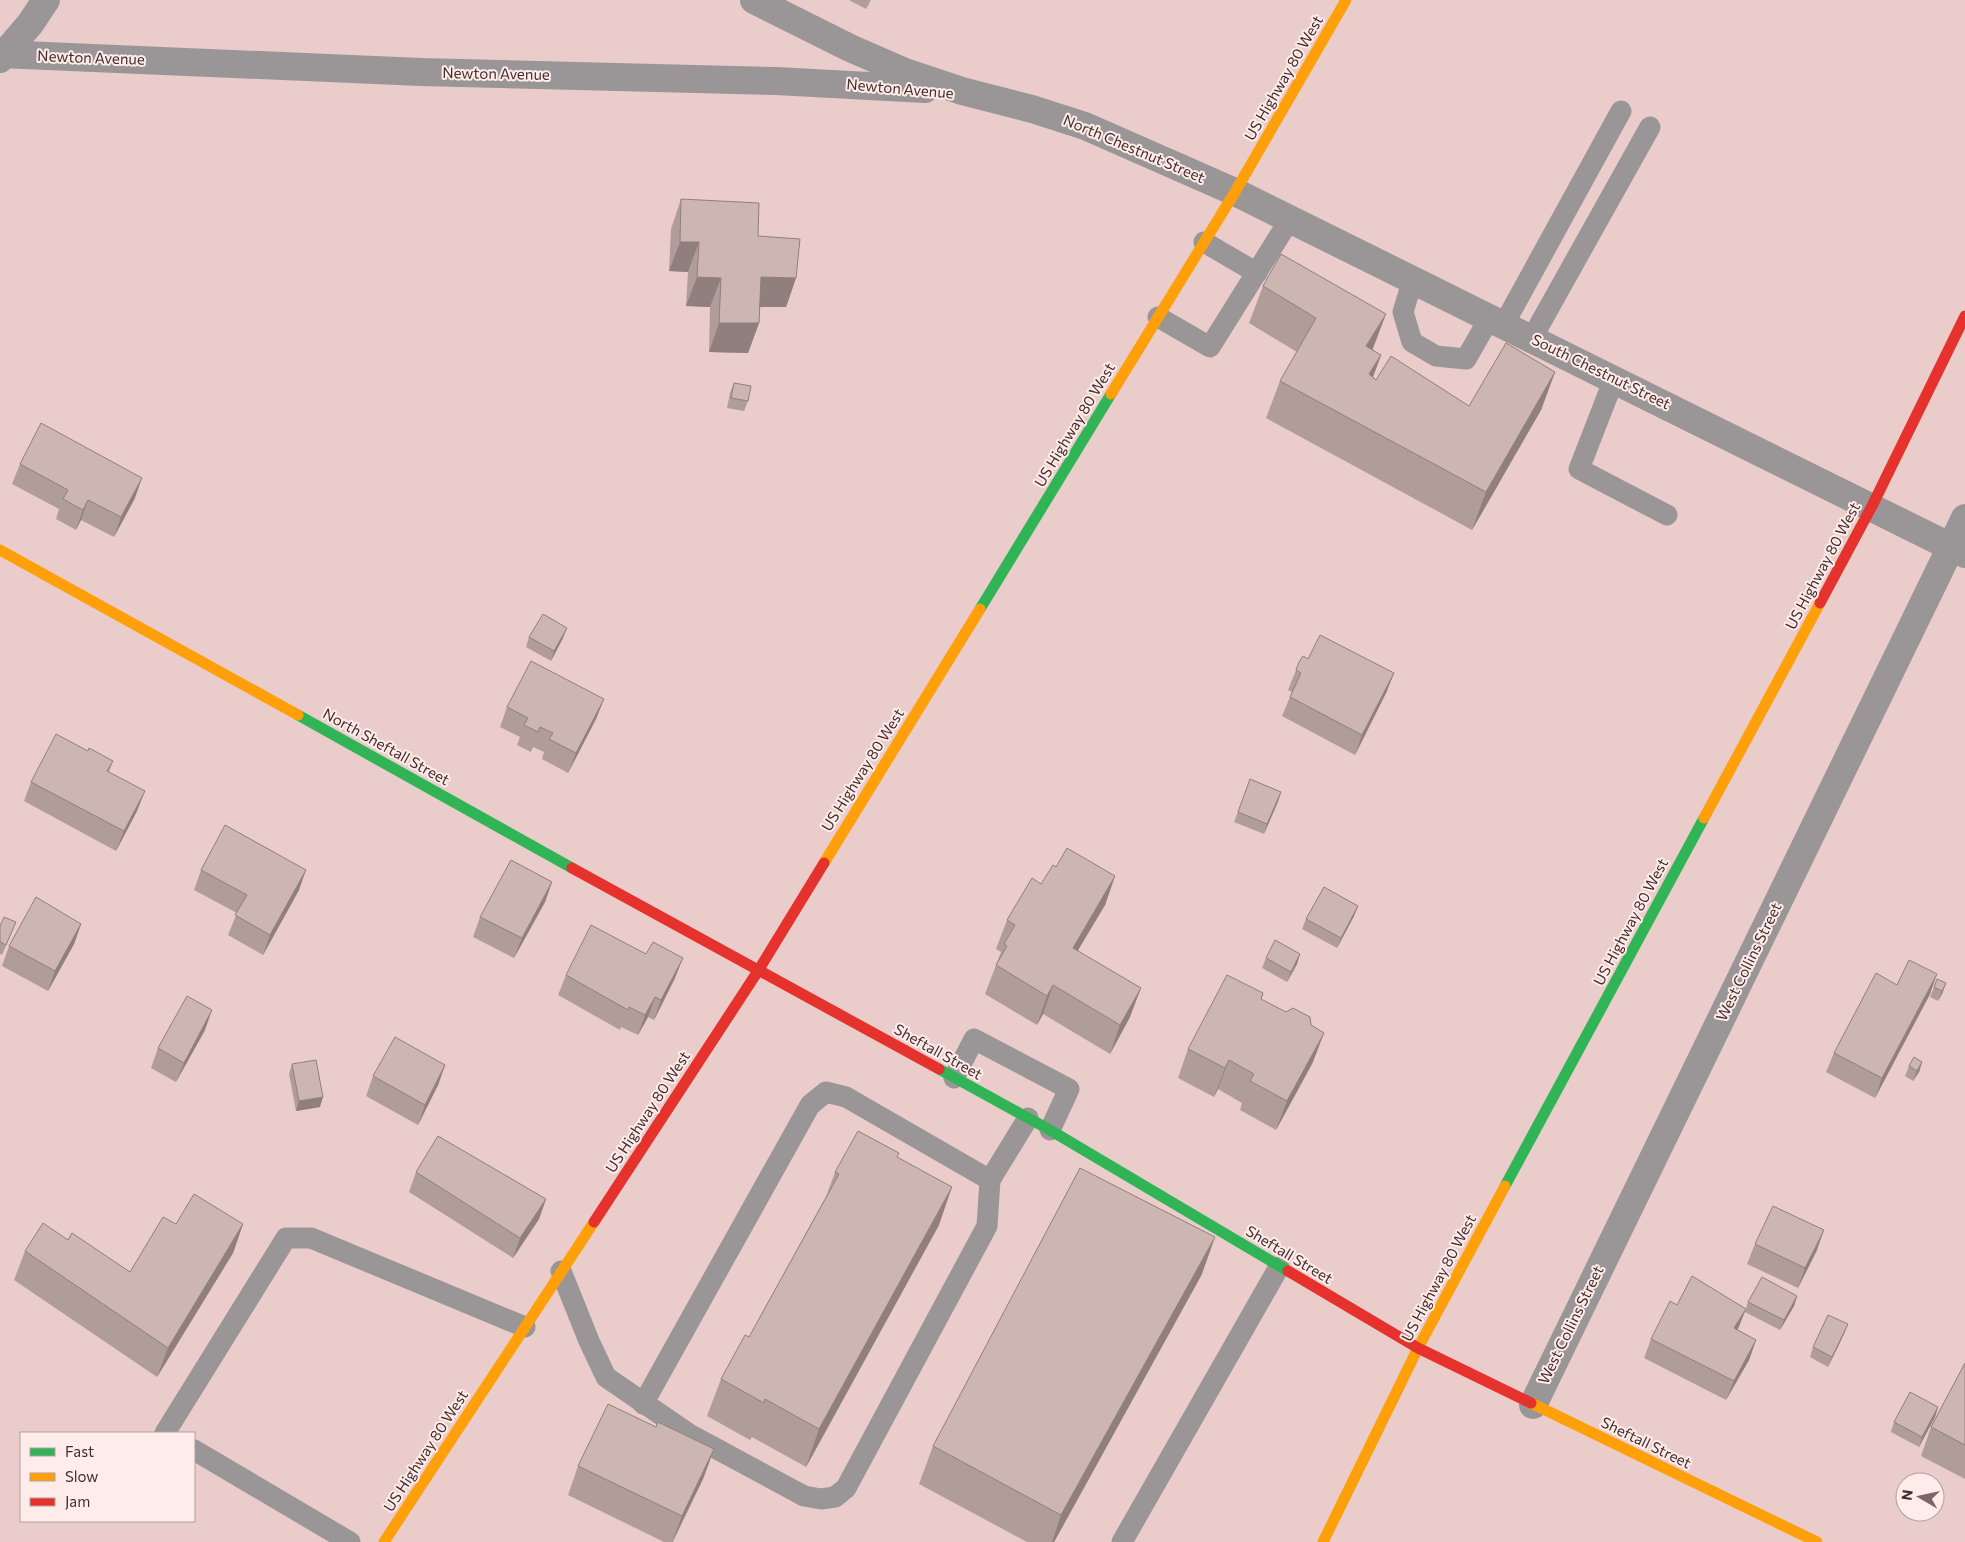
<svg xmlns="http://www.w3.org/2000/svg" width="1965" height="1542" font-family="Commissioner,sans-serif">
<rect width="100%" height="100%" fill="#eaccca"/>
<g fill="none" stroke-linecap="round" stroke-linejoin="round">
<g stroke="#9a9697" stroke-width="21">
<polyline points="1204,242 1257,273"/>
<polyline points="1413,279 1403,312 1412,342 1436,356 1466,359 1490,317"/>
<polyline points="1158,317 1210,347 1290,219"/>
<polyline points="1504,324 1621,111"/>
<polyline points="1532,338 1650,127"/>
<polyline points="1614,379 1579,469 1667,515"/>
<polyline points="954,1078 974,1039 1069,1089 1050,1130"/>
<polyline points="561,1271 589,1341 606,1377 689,1434 804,1496 821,1499 835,1497 846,1488 987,1226 990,1180 1028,1118"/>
<polyline points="643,1404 810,1105 826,1092 846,1097 990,1180"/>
<polyline points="165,1433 286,1238 311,1238 525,1327"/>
<polyline points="194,1450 350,1542"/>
<polyline points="1122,1542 1279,1267"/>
</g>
<g stroke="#9a9697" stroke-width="28">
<polyline points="754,0 850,48 905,72 962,91 1032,109 1085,126 1235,192 1965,554"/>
<polyline points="0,54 421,72 776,81 925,89"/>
<polyline points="0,59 30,24 46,0"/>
<polyline points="1533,1405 1965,518"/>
</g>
<g stroke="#30b455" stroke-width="11">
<polyline points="980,609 1111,394"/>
<polyline points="298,715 572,868"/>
<polyline points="939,1069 1050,1130 1288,1271"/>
<polyline points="1505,1186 1704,818"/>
</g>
<g stroke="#ff9f0a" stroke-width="11">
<polyline points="1111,394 1235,192 1346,0"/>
<polyline points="0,550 298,715"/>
<polyline points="1704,818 1820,603"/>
<polyline points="824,863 980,609"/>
<polyline points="1531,1403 1817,1542"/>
<polyline points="384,1542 594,1222"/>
<polyline points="1323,1542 1418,1348 1505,1186"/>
</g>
<g stroke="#e5322d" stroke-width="11">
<polyline points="1820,603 1872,506 1965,316"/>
<polyline points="572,868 939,1069"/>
<polyline points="594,1222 758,971 824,863"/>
<polyline points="1288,1271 1418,1348 1531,1403"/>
</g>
</g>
<g fill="#b09d99">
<polygon points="849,0 871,0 866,9"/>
<polygon points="681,199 758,236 796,278 786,307 760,307 759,323 748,353 709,352 710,307 686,306 688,272 669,271 671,229"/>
<polygon points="1263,286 1381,355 1373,377 1376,380 1469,406 1555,372 1541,410 1472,530 1266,418 1280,381 1297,352 1249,323"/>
<polygon points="734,383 748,401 744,411 727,408 730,393"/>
<polygon points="20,464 135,498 114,537 81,520 76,530 56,519 59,509 12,484"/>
<polygon points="529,637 563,638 551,661 526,647"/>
<polygon points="1308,659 1394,673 1386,693 1355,755 1282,716 1292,692 1288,690 1296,670"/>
<polygon points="604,699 596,719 568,773 542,759 544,752 533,747 531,752 517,745 520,737 500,727 507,707"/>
<polygon points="88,751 113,761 109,772 137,811 116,851 24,801 31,782"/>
<polygon points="1250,779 1281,792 1264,834 1234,822"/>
<polygon points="1056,867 1115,876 1105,905 1078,950 1130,1017 1110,1054 1043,1014 1037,1025 985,994 1001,952 996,949 1007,920 1041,884"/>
<polygon points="201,870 299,890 263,955 228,935 237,913 194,890"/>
<polygon points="552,882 545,902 514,958 473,937 480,917"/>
<polygon points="1358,906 1354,916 1337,948 1302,929 1306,919"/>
<polygon points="16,922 2,955 0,954 0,926"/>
<polygon points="81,924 74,944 48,991 2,966 9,946"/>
<polygon points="1300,954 1297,964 1287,982 1262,968 1266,958"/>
<polygon points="566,975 675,978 654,1020 648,1017 638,1035 621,1027 620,1030 558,995"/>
<polygon points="1946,983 1942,994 1938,1001 1930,997 1934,987"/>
<polygon points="1897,985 1930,994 1875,1098 1826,1072 1834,1053"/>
<polygon points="1263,993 1261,1000 1313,1062 1276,1130 1240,1110 1242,1103 1218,1089 1214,1097 1178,1078 1188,1049"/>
<polygon points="205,1030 176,1082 151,1068 158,1048"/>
<polygon points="1922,1062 1919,1072 1913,1081 1905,1076 1909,1066"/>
<polygon points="292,1064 320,1107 296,1111 289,1074"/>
<polygon points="445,1065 438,1085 418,1125 366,1096 373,1076"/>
<polygon points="898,1157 939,1225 806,1467 752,1437 750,1440 707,1416 721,1379 749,1337 826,1197 835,1172"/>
<polygon points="416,1172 546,1199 539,1219 513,1258 409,1192"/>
<polygon points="243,1224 233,1253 157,1377 14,1280 25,1251 68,1240 130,1272"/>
<polygon points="1755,1244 1817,1250 1798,1288 1747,1264"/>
<polygon points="1202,1274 1054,1542 1027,1542 919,1484 933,1446"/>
<polygon points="1797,1296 1794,1306 1780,1330 1745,1312 1748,1302"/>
<polygon points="1677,1305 1738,1330 1756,1340 1749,1360 1726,1400 1644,1358 1651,1339"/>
<polygon points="1848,1324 1844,1334 1828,1367 1810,1357 1813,1347"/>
<polygon points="1965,1363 1965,1479 1921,1456 1931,1427"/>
<polygon points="1938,1407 1935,1417 1919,1447 1891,1432 1894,1422"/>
<polygon points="656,1427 714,1449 703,1479 673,1542 664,1542 568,1495 578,1466"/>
</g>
<g fill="#907f7d">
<polygon points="680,242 699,242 688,272 669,271"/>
<polygon points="697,277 721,278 710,307 686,306"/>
<polygon points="761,277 796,278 786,307 750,307"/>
<polygon points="1386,314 1372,351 1366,346"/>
<polygon points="719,323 759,323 748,353 709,352"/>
<polygon points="1381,355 1367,393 1369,374"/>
<polygon points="1555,372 1541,410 1472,530 1486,492"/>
<polygon points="142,478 135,498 114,537 121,517"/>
<polygon points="88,500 81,520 76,530 83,510"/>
<polygon points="567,628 563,638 551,661 554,651"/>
<polygon points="1394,673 1386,693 1355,755 1362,735"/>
<polygon points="604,699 596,719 568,773 576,753"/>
<polygon points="145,791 137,811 116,851 124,831"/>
<polygon points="1281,792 1278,802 1264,834 1267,824"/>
<polygon points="306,870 299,890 263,955 270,935"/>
<polygon points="1115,876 1105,905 1062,977 1073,948"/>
<polygon points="552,882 545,902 514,958 522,938"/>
<polygon points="1358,906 1354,916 1337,948 1341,938"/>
<polygon points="81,924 74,944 48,991 55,971"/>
<polygon points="1300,954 1297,964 1287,982 1291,972"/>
<polygon points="683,958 675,978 654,1020 661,1000"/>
<polygon points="1937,974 1930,994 1875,1098 1882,1078"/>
<polygon points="1946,983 1942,994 1938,1001 1942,991"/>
<polygon points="1053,985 1043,1014 1037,1025 1047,996"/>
<polygon points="1141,988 1130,1017 1110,1054 1120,1025"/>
<polygon points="655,997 648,1017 638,1035 645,1015"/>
<polygon points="212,1010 205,1030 176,1082 184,1063"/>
<polygon points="1324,1033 1313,1062 1276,1130 1287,1101"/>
<polygon points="1229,1060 1218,1089 1214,1097 1225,1068"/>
<polygon points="1922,1062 1919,1072 1913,1081 1917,1071"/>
<polygon points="445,1065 438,1085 418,1125 425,1105"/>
<polygon points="323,1097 320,1107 296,1111 299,1101"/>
<polygon points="952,1187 939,1225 806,1467 819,1429"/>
<polygon points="546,1199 539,1219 513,1258 520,1238"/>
<polygon points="243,1224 233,1253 157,1377 168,1348"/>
<polygon points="1824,1230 1817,1250 1798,1288 1805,1268"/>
<polygon points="1215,1237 1202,1274 1054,1542 1052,1542 1061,1515"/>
<polygon points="1797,1296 1794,1306 1780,1330 1784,1320"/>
<polygon points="1746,1309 1738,1329 1727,1347 1734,1328"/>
<polygon points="1848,1324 1844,1334 1828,1367 1832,1357"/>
<polygon points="1756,1340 1749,1360 1726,1400 1734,1381"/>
<polygon points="1938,1407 1935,1417 1919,1447 1922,1437"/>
<polygon points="714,1449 703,1479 672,1542 682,1516"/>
</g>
<g fill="#cdb6b2" stroke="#907f7d">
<polygon points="681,199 759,203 758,236 800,239 796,278 761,277 759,323 719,323 721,278 697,277 699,242 680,242"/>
<polygon points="1281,254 1386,314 1366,346 1381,355 1369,374 1376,380 1391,356 1469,406 1506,343 1555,372 1486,492 1280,381 1316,318 1263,286"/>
<polygon points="734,383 751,386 748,401 731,398"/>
<polygon points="41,423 142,478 121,517 88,500 83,510 63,499 68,490 20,464"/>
<polygon points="543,614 567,628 554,651 529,637"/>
<polygon points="1320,635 1394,673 1362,735 1290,697 1301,673 1296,670 1299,662 1303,656 1308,659"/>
<polygon points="531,661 604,699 576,753 549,739 553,733 540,727 538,732 524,725 528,718 507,707"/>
<polygon points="56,734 88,751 89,748 113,761 107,771 145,791 124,831 31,782"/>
<polygon points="1250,779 1281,792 1267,824 1238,812"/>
<polygon points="225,825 306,870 270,935 235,915 247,895 201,870"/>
<polygon points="1067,848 1115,876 1073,948 1141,988 1120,1025 1053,985 1047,996 996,965 1007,946 1004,944 1015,925 1007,920 1032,878 1041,884 1053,865 1056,867"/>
<polygon points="511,860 552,882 522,938 480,917"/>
<polygon points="1324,887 1358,906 1341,938 1306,919"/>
<polygon points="36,897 81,924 55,971 9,946"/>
<polygon points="4,917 16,922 6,945 0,942 0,926"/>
<polygon points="591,925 646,954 653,942 683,958 661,1000 655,997 645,1015 629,1007 628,1010 566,975"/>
<polygon points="1275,940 1300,954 1291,972 1266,958"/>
<polygon points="1909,960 1937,974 1882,1078 1834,1053 1876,973 1897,985"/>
<polygon points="1227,975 1263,993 1261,999 1286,1012 1293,1008 1310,1017 1311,1025 1324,1033 1287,1101 1250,1081 1254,1074 1229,1060 1225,1068 1188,1049"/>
<polygon points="1937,979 1946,983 1942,991 1934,987"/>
<polygon points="187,996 212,1010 184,1063 158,1048"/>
<polygon points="395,1037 445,1065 425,1105 373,1076"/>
<polygon points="1914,1057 1922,1062 1917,1071 1909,1066"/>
<polygon points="316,1060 323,1097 299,1101 292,1064"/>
<polygon points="858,1131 899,1153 897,1157 952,1187 819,1429 765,1399 764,1403 721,1379 745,1335 749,1337 839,1174 835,1172"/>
<polygon points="438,1136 546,1199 520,1238 416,1172"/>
<polygon points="1080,1168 1215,1237 1061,1515 933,1446"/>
<polygon points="194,1194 243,1224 168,1348 25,1251 43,1223 68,1240 72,1233 130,1272 163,1217 176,1224"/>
<polygon points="1773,1206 1824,1230 1805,1268 1755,1244"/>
<polygon points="1692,1276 1746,1309 1734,1328 1756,1340 1734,1381 1651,1339 1670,1301 1677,1305"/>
<polygon points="1762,1277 1797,1296 1784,1320 1748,1302"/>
<polygon points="1828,1315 1848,1324 1832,1357 1813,1347"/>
<polygon points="1965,1363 1965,1445 1931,1427"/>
<polygon points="1910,1392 1938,1407 1922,1437 1894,1422"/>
<polygon points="608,1404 656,1427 658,1422 714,1449 682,1516 578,1466"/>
</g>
<g text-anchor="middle" stroke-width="4" stroke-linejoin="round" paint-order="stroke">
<g font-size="15" fill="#432d2c" stroke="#feecea">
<text transform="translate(91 58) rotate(2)" y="5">Newton Avenue</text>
<text transform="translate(496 74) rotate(1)" y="5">Newton Avenue</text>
<text transform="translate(1284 78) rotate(-60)" y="5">US Highway 80 West</text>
<text transform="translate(900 89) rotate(5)" y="5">Newton Avenue</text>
<text transform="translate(1134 149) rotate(23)" y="5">North Chestnut Street</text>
<text transform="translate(1601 372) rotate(26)" y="5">South Chestnut Street</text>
<text transform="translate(1075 425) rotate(-59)" y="5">US Highway 80 West</text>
<text transform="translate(1823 566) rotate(-62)" y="5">US Highway 80 West</text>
<text transform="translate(386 747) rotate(29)" y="5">North Sheftall Street</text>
<text transform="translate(863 770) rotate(-58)" y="5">US Highway 80 West</text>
<text transform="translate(1631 922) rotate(-62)" y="5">US Highway 80 West</text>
<text transform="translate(1749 962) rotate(-64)" y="5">West Collins Street</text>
<text transform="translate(938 1052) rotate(29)" y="5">Sheftall Street</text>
<text transform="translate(648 1112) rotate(-57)" y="5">US Highway 80 West</text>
<text transform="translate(1289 1255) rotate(31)" y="5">Sheftall Street</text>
<text transform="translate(1439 1278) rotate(-62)" y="5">US Highway 80 West</text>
<text transform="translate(1571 1325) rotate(-64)" y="5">West Collins Street</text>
<text transform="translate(1646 1443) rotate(26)" y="5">Sheftall Street</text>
<text transform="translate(426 1451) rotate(-57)" y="5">US Highway 80 West</text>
</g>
</g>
<rect x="20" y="1432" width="175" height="90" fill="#feecea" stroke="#b3a09e"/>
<rect x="30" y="1448" width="25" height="8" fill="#30b455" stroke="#b3a09e"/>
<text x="65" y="1457" font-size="15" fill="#432d2c">Fast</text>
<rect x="30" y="1473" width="25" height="8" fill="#ff9f0a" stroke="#b3a09e"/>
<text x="65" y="1482" font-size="15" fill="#432d2c">Slow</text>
<rect x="30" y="1498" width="25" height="8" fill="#e5322d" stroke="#b3a09e"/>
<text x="65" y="1507" font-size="15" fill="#432d2c">Jam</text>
<g transform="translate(1920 1497) rotate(279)"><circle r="24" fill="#feecea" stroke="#b3a09e"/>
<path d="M0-4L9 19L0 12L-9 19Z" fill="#7d6563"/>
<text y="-8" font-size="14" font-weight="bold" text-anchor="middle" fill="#432d2c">N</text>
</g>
</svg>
